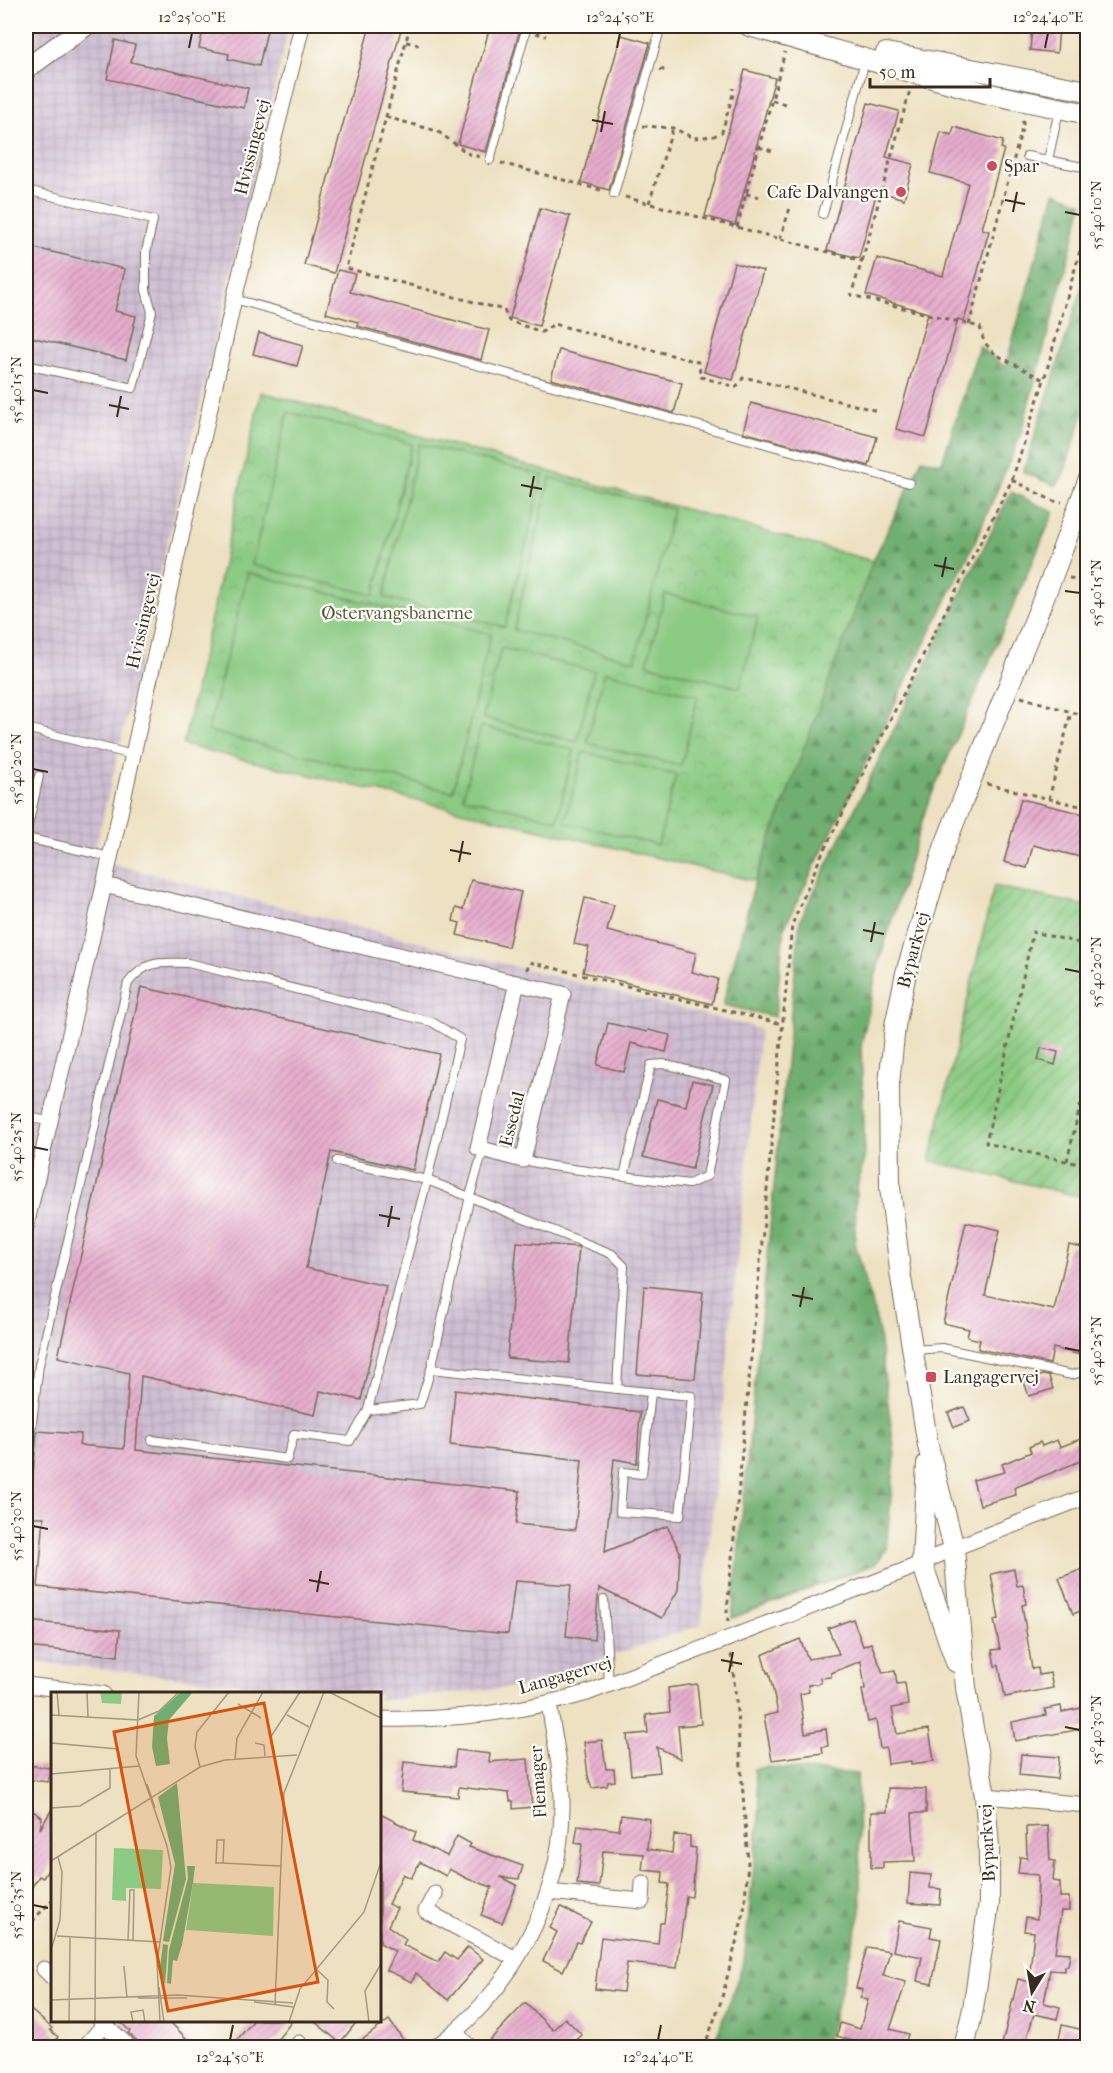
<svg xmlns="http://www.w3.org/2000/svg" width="1113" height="2073" font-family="'IM FELL French Canon',serif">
<defs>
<pattern id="industrial-grid" width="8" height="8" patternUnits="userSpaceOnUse" patternTransform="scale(1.5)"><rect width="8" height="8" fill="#cebed2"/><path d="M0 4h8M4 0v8" fill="none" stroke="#b2a3b4"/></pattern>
<pattern id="forest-firs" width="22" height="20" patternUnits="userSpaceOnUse" patternTransform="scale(1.5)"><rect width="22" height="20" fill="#70af71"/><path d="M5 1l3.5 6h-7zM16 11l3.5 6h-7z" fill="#5d8f5c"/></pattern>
<pattern id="park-crowns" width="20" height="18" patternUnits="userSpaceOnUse" patternTransform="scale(1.5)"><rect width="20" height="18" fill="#8bcb83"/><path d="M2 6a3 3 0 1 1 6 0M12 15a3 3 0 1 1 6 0" fill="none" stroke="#79ae71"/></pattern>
<pattern id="garden-furrows" width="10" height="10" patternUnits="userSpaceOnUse" patternTransform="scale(1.5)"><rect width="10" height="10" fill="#8bcb83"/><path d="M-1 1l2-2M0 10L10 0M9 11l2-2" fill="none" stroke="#79ae71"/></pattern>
<pattern id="building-hatch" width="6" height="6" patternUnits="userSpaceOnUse" patternTransform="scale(1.5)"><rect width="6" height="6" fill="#e7aece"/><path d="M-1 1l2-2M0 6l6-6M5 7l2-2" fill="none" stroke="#bc8ea7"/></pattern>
</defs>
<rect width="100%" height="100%" fill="#fdfcf7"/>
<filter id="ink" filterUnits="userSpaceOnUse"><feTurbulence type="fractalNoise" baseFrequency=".0167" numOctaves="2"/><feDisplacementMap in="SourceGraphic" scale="12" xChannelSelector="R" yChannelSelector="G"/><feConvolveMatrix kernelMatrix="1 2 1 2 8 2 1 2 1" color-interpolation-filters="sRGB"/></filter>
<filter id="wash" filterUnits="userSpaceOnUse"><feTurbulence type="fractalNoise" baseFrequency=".008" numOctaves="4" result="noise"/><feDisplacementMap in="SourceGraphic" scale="24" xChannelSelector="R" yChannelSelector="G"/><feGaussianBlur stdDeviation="1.35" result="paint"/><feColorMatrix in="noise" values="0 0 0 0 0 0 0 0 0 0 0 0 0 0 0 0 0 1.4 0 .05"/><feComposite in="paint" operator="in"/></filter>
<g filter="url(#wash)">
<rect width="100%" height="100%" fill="#ede1c1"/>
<polygon fill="url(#industrial-grid)" points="26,26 289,26 93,859 760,1029 701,1625 520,1687 380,1700 380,1694 324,1693 26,1661"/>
<g fill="url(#forest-firs)" stroke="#566c48" stroke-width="1.5">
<polygon points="1055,192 1083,203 1020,437 972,548 784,928 775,1017 723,1005 755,881 873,561 922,459 942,463 979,346 1005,367"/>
<polygon points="1087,260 1087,403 1064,473 1056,486 1023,472 1079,297"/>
<polygon points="1011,492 1054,512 926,808 877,969 861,1047 865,1155 856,1190 855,1243 878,1327 895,1456 886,1550 875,1564 732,1618 800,920"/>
<polygon points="766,1767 857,1774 861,1912 826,2047 713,2047 744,1961 760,1807 754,1769"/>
</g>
<polygon fill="url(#park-crowns)" stroke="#637a50" stroke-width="1.5" points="261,392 873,561 755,881 183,745"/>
<polygon fill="url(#garden-furrows)" stroke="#637a50" stroke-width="1.5" points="994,886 1087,906 1087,1198 930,1161"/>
<g fill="#8bcb83" stroke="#637a50" stroke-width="1.5">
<polygon points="288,412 412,444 374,595 252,565"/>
<polygon points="419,444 543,475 505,627 384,597"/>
<polygon points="550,478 673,509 635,661 514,630"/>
<polygon points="248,573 491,634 453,792 208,731"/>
<polygon points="665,594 758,617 740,688 647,664"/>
<polygon points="501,648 594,671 577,742 483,718"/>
<polygon points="605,672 698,696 681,766 587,743"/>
<polygon points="481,726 574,750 557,820 463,797"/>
<polygon points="583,752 676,775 658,845 565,822"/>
</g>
<g id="blocks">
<g fill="url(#building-hatch)">
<polygon points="204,26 268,26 259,66 228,59 229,54 199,48"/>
<polygon points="370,26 402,26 334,273 304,265"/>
<polygon points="490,26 521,26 486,152 458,144"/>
<polygon points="1032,26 1059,26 1057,53 1030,50"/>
<polygon points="621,35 650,43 609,190 581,182"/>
<polygon points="115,40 135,45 131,62 248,88 244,108 107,79"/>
<polygon points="745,70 775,78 735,225 705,216"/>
<polygon points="868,103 899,111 886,157 913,164 904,199 877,191 859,258 827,250"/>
<polygon points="954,127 1003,141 1001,148 1004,149 982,229 989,231 964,321 958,319 926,437 896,429 928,313 866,295 877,258 943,276 968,183 930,173 941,132 952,135"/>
<polygon points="540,208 570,216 539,326 510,318"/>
<polygon points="26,246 125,269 115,311 136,316 126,360 26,336"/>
<polygon points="734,263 763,271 733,380 704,372"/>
<polygon points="338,270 355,274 350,292 489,330 481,360 357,326 358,322 326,313"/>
<polygon points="259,333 303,345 297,366 253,354"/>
<polygon points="559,350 682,383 674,413 551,379"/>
<polygon points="751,403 877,437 869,466 743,432"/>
<polygon points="1021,799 1088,815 1088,859 1033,845 1027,868 1004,862"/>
<polygon points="471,880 521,892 508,947 457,935 460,923 453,921 456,908 463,910"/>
<polygon points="585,898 614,905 607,931 696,953 692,972 718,979 712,1004 583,972 589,947 574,944"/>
<polygon points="141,987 439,1054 413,1170 331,1152 306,1268 386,1286 361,1400 320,1391 315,1415 141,1376 136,1450 520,1491 516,1524 575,1530 582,1460 450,1445 455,1390 640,1412 637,1463 614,1459 605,1552 667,1526 680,1552 678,1590 662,1618 599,1588 594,1640 566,1636 571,1585 515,1581 508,1634 38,1587 44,1517 29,1517 37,1431 81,1434 79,1445 124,1449 129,1373 58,1357"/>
<polygon points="608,1023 647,1032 648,1030 670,1035 666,1052 631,1043 624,1072 597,1065"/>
<polygon points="1041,1048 1058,1052 1055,1065 1038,1060"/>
<polygon points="692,1080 713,1085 692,1169 643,1157 657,1099 686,1106"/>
<polygon points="966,1222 1000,1230 985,1295 1054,1310 1069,1245 1088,1249 1088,1325 1081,1355 1053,1348 1050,1364 978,1349 980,1340 967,1337 969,1329 943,1323"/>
<polygon points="517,1242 579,1247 569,1363 507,1358"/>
<polygon points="644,1286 703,1292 695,1379 637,1374"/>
<polygon points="1042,1375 1049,1376 1053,1389 1029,1396 1024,1382"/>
<polygon points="964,1407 970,1421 954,1427 948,1413"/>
<polygon points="1088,1436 1088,1458 1014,1488 1016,1495 980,1505 973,1480 1005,1472 1002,1464 1031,1452 1029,1447 1040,1442 1042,1446 1057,1440 1060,1447"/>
<polygon points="1088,1567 1088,1608 1073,1614 1059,1578"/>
<polygon points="1014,1569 1017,1586 1023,1585 1026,1604 1022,1605 1032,1669 1038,1668 1039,1675 1050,1673 1053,1688 1005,1697 999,1665 995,1666 992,1650 1000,1649 994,1620 999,1619 991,1574"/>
<polygon points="853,1619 863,1646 871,1643 883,1673 895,1671 897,1684 905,1683 908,1705 892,1708 897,1734 929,1729 934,1761 911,1764 911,1761 888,1764 886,1748 880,1749 876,1720 868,1722 862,1690 865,1689 861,1661 831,1673 831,1677 820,1678 821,1683 808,1685 809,1692 800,1694 805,1733 826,1729 828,1746 822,1747 823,1753 772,1760 764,1716 778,1713 769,1672 767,1673 762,1655 800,1639 808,1659 839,1654 828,1628"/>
<polygon points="26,1621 120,1630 118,1656 26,1647"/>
<polygon points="697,1684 701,1724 678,1726 681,1759 657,1747 660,1772 631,1775 627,1735 648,1733 646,1715 670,1712 668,1688"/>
<polygon points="1061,1706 1062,1712 1086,1707 1088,1728 1015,1741 1012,1722 1046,1715 1045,1709"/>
<polygon points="602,1740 606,1769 614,1769 615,1781 608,1782 607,1786 592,1788 588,1776 584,1742"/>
<polygon points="456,1750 490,1754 489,1762 528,1759 532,1807 513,1809 513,1801 510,1801 509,1793 459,1787 458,1797 401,1792 404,1762 454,1767"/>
<polygon points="1021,1754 1059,1757 1057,1779 1019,1775"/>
<polygon points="26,1765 50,1768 48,1782 26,1779"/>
<polygon points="888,1788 926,1789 926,1813 912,1813 915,1861 883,1862 883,1868 871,1868 871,1812 887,1812"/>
<polygon points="26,1807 42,1817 40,1829 52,1809 52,1863 43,1878 39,1876 26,1896"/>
<polygon points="380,1814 416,1832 413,1840 447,1856 457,1836 471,1844 469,1847 523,1866 519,1879 500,1877 517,1885 502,1923 481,1915 492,1887 468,1879 449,1869 446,1876 420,1862 411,1878 403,1874 388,1904 397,1908 388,1926 406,1939 403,1945 438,1962 445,1952 457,1960 468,1947 483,1959 448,2000 416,1973 412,1982 386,1970 395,1951 380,1943"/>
<polygon points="621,1815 650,1819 647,1849 672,1853 674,1835 690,1836 690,1847 696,1848 692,1897 686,1896 677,1968 627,1963 623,1992 595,1989 601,1937 658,1944 660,1923 664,1923 669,1884 662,1883 663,1872 642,1870 644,1854 603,1851 599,1886 577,1884 582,1844 575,1843 578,1825 619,1830"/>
<polygon points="1048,1826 1050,1860 1055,1861 1053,1881 1060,1882 1060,1897 1069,1897 1069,1911 1061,1911 1055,1952 1070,1953 1068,1966 1065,1966 1065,1971 1050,1970 1044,2003 1060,2007 1057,2019 1034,2014 1024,2048 1001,2048 1018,1979 1029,1982 1034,1932 1024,1931 1026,1917 1037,1919 1038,1875 1018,1873 1020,1857 1027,1858 1026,1827"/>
<polygon points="910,1873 931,1875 930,1888 941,1889 940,1905 908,1903"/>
<polygon points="561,1907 591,1922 580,1943 577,1942 563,1971 543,1961 557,1932 550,1928"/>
<polygon points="899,1921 932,1927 930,1937 941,1939 932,1984 917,1981 922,1957 893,1951"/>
<polygon points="867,1947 890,1951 883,1976 906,1982 890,2029 908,2034 904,2048 876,2048 837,2036 840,2023 860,2029 868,2000 860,1998 863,1990 856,1988"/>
<polygon points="525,2003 553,2030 565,2018 582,2035 568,2048 496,2048 489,2041"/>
<polygon points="26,2006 52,2028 50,2030 58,2037 49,2048 26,2048"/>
<polygon points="118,2020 168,2020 196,2048 139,2048 137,2041 128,2033 130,2031"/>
<polygon points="254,2020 293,2020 277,2040 275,2039 268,2048 230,2048"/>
<polygon points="313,2020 358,2020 340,2043"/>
<polygon points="389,2020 405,2042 397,2048 351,2048"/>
<polygon points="1062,2025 1088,2031 1088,2045 1069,2041 1057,2048"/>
</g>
</g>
</g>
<g filter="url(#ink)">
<use href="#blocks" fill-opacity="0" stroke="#796a57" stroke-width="1.5"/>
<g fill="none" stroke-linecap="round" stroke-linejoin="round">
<g stroke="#796a57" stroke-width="10">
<g id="service">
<polyline points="1027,156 1088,168"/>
<polyline points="490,160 527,26"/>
<polyline points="1048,160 1059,110"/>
<polyline points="26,190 153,220 146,252 146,290 152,312 133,388 26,365"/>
<polyline points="614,194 661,26"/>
<polyline points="823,214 865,61"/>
<polyline points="234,299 909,483"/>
<polyline points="26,728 133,755"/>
<polyline points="26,835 39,776"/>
<polyline points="26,838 110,857"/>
<polyline points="26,1116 50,1122"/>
<polyline points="523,1160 551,1166 624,1176 651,1065 664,1064 726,1080 707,1176 689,1184 624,1176"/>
<polyline points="337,1161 427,1180 612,1254 624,1266 617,1389 431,1369"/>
<polyline points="914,1350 942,1348 1072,1375 1088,1370"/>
<polyline points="617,1389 692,1396 680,1516 620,1512 623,1472 642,1474 651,1392"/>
<polyline points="368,1410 420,1404 431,1369 470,1196 483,1150"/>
<path d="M26,1471L39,1365L128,983C147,959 160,963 188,963L432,1022L460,1039L427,1180L368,1410L350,1441L294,1434L287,1459L152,1440"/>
<polyline points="604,1600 609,1685"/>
</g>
</g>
<g stroke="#796a57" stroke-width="17">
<g id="minor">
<polyline points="104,885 524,985 563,994 523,1160 478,1148 517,983"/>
<polyline points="26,1226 104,885 234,299 302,26"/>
<polyline points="26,1685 103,1694"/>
<path d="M380,1719C452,1721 518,1713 587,1693L906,1570L954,1548L1088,1496"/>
<polyline points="985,1796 1088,1805"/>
<polyline points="548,1892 642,1901 643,1883"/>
<polyline points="435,1894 426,1911 516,1959"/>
<polyline points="44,1969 52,1977"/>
<polyline points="100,2020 130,2048"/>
<polyline points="455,2032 470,2048"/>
<polyline points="84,2048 108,2020"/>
<polyline points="296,2048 299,2043"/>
<path d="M434,2048C509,1994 561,1902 562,1809C563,1774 554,1738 549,1704"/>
</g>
</g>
<g stroke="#796a57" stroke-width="22">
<g id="tertiary">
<polyline points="749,26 985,93 1088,114"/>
<polyline points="886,53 1088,91"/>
<polyline points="26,69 85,26"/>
<polyline points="927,1464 922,1563 956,1662"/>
<polyline points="964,2048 973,2009 989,1903 989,1848 985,1796 966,1688 954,1548 928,1446 901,1278 890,1187 889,1084 895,1026 906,973 945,845 1052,577 1088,481"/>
</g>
</g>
<g stroke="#796a57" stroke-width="3" stroke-dasharray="4.5 4.5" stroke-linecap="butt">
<polyline points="410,26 346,268 504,310 509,321 542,332 554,324 698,362 701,377 736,387 744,377 878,411"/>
<polyline points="536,33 546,36"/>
<polyline points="406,42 417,44 418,48"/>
<polyline points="660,69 667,71"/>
<polyline points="772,100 788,105"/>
<polyline points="386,117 437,131 469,154 480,157"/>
<polyline points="643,126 673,128 694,138 714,136 722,132 733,94 733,88"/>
<polyline points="759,147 775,152"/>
<polyline points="501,163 604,191"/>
<polyline points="746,194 761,197"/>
<polyline points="625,197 862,261 851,295 980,327 984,342 995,354 1044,380"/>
<polyline points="649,203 673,128"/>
<polyline points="737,227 785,52"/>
<polyline points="780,239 791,205"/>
<polyline points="862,261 910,90"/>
<polyline points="969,325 1023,125 1023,118"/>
<polyline points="1012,480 1053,501 1062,502"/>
<polyline points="1069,578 1088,580"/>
<polyline points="1021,697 1088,717"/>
<polyline points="987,784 1088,808"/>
<polyline points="1049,799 1071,712"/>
<polyline points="1088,945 1033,932 986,1143 1088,1166"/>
<polyline points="527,970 529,962 782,1024"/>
<polyline points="1067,1161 1088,1073"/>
<polyline points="728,1622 727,1611 792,925 820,858 1012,480 1044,380 1088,222"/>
<polyline points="26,1928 52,1900"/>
<polyline points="704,2048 721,2001 744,1912 748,1862 736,1699 731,1653"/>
</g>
<use href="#service" stroke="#fff" stroke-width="8"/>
<use href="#minor" stroke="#fff" stroke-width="15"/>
<use href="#tertiary" stroke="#fff" stroke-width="20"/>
</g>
</g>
<path fill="none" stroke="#3b2a1e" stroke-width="2" d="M189,48L192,33M617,48L620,33M1045,48L1048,33M592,120L613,124M601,132L605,111M1005,200L1025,204M1013,212L1017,192M1065,212L1080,215M33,390L48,393M109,405L129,409M117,417L121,396M521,485L542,489M530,497L534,476M934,565L954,569M942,577L946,557M1065,591L1080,593M33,769L48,772M450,850L471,854M459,862L463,841M863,930L884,934M871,942L875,922M1065,969L1080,972M33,1147L48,1150M379,1215L400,1219M388,1227L392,1206M792,1295L813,1299M800,1307L804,1287M1065,1348L1080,1351M33,1526L48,1529M309,1580L329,1584M317,1592L321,1571M721,1660L742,1664M729,1672L733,1652M1065,1727L1080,1730M33,1905L48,1908M230,2040L233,2025M658,2040L661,2025"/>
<g fill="#d1495b" stroke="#fdfcf7" stroke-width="2">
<circle cx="992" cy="166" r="6"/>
<circle cx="901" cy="192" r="6"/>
<rect x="925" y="1371" width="12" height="12" rx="3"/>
</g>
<g text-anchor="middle" stroke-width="4.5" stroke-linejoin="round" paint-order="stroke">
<g font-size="18" fill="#3b2a1e" stroke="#fdfcf7">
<text transform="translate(252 147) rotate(-76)" y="6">Hvissingevej</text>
<text transform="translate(143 621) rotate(-77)" y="6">Hvissingevej</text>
<text transform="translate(913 950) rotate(-75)" y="6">Byparkvej</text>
<text transform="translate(512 1119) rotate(-76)" y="6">Essedal</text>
<text transform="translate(565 1675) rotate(-16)" y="6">Langagervej</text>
<text transform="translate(538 1782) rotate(-94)" y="6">Flemager</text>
<text transform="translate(987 1843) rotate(-93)" y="6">Byparkvej</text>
</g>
<g font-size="18" fill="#3b2a1e" stroke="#fdfcf7" text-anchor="start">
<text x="1004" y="172">Spar</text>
<text x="889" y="198" text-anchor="end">Cafe Dalvangen</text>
<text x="943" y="1383">Langagervej</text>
</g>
<g font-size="18" fill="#535a3c" stroke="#fdfcf7">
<text x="397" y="619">Østervangsbanerne</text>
</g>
</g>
<g transform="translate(51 1692)">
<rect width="330" height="330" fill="#ede1c1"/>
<path d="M130,0H142L118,28L116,46L119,72L105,74L101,55L103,24ZM126,91L135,187L118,250L112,249L124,172L107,105ZM136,174H144L142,191L131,253L126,269L122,268L120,292L116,291L118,258L137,186ZM112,252L117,253L114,293L109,276Z" fill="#70af71"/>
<path d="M49,0H71L70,12L51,11ZM142,191L223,195L222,244L135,238Z" fill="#8bcb83"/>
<path d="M63,156L112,158L110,197L75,196V209L61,208Z" fill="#8bcb83"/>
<path d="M185,195L220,197L219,220L184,218ZM161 229a11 11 0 1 1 22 0a11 11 0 1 1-22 0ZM183,219L200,220L199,241L182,240ZM198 231a11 11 0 1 1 22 0a11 11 0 1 1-22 0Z" fill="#8bcb83"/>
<path fill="none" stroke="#a69880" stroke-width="1.5" d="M6,0L8,23M36,0L37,26M88,0L85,64L116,154L120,175L106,270L109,330M278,0L330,26M187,12L210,26M0,23L87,28L108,19L128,0M236,23L258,35M219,46L249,0M0,51L67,57L71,76M204,51L213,53L214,64M184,67L186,46L212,0M149,75L144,55L146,40L178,0M0,82L88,74M96,92L104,116M0,116L29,114L59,96V77M0,169L149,75L174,68L246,63M172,171L173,148H166L165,171H171L230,174M6,244L109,250M77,249L79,198H83L82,249M0,258L9,228L11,180L7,165M73,274L76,306M266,278L277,288L276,310L283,317M108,295L113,330M87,306H136M0,308L127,303L242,311M203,310L243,315M224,313L233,101L273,0M18,330L19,246M44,330L45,141M82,330L80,320L92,318L94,330M238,330L249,297L313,220L330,170M318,330L314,299L330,272"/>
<path fill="#d7540e" fill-opacity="0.15" stroke="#d7540e" stroke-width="3" d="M213,11L267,290L117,319L63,40Z"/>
<rect width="330" height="330" fill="none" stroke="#3b2a1e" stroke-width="3"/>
</g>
<rect width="1113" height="2073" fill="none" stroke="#fdfcf7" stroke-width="66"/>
<g transform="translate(1032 1992) rotate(191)" stroke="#fdfcf7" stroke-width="4.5" paint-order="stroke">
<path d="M0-4.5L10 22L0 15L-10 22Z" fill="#3b2a1e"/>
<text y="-9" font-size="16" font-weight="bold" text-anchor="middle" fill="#3b2a1e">N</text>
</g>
<path d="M870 78v9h120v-9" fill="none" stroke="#3b2a1e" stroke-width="3"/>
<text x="879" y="78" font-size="18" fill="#3b2a1e" stroke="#fdfcf7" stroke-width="4.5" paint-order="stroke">50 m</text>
<rect x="33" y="33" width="1047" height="2007" fill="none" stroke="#3b2a1e" stroke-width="2"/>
<g font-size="15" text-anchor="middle" fill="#3b2a1e">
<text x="192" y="22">12°25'00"E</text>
<text x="620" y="22">12°24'50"E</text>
<text x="1048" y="22">12°24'40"E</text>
<text transform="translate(1096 215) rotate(-90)" y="5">55°40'10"N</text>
<text transform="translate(16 390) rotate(-90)" y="5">55°40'15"N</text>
<text transform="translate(1096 593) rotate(-90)" y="5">55°40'15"N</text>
<text transform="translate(16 769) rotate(-90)" y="5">55°40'20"N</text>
<text transform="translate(1096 972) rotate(-90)" y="5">55°40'20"N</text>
<text transform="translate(16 1147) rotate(-90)" y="5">55°40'25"N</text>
<text transform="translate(1096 1351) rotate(-90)" y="5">55°40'25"N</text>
<text transform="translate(16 1526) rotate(-90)" y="5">55°40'30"N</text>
<text transform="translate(1096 1730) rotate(-90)" y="5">55°40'30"N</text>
<text transform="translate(16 1905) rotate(-90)" y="5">55°40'35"N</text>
<text x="230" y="2062">12°24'50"E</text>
<text x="658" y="2062">12°24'40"E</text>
</g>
</svg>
